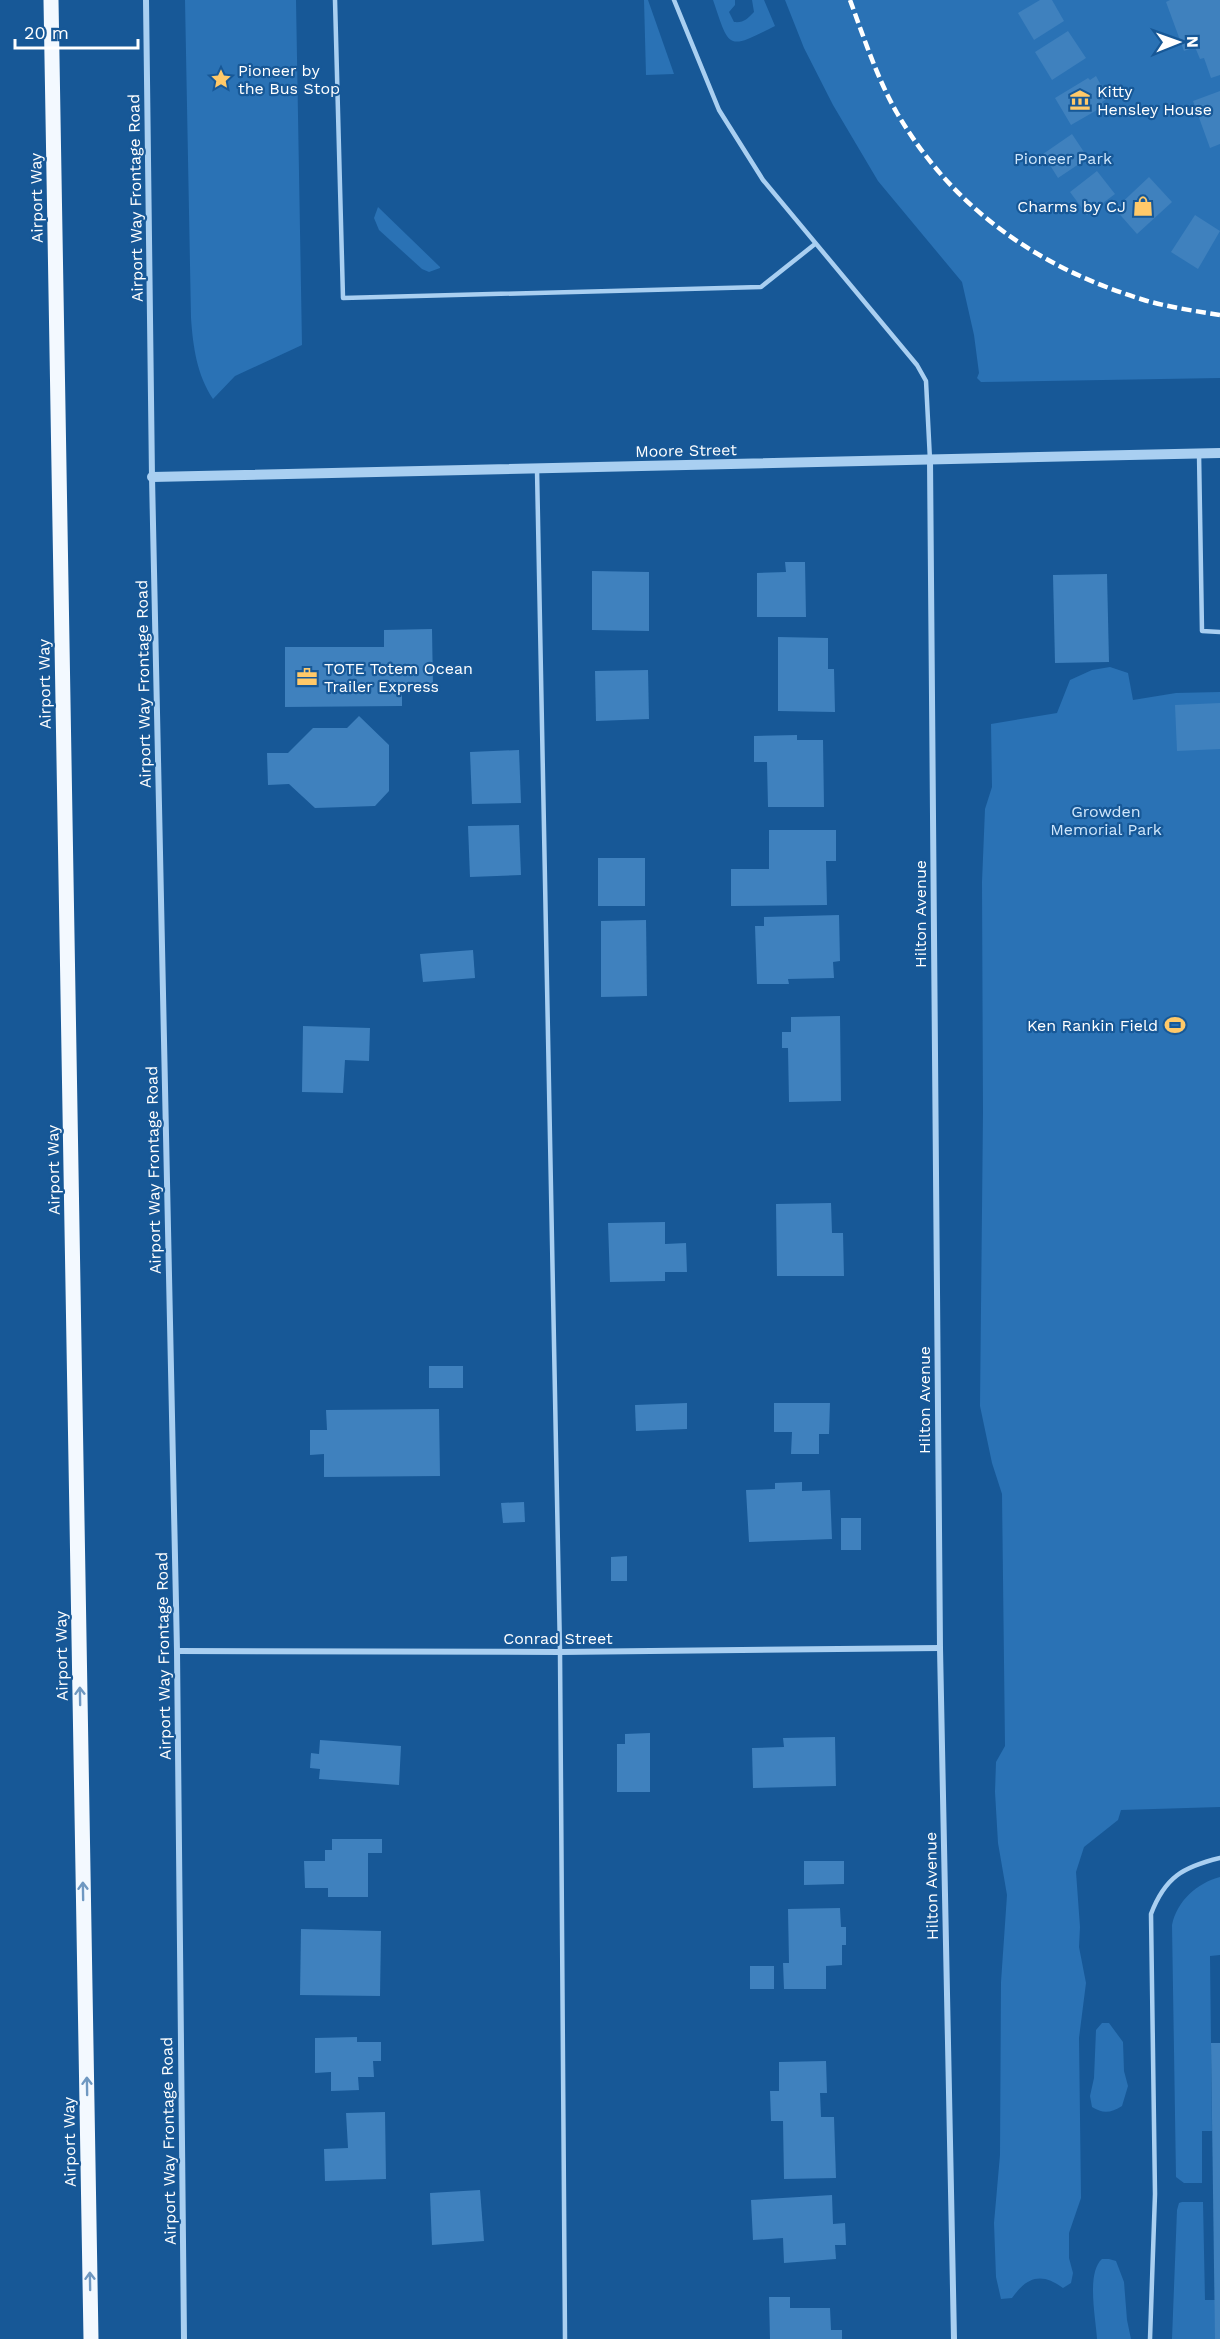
<svg xmlns="http://www.w3.org/2000/svg" width="1220" height="2339" font-family="'Work Sans',sans-serif">
<rect width="100%" height="100%" fill="#175897"/>
<g fill="#2a72b5" fill-rule="evenodd">
<path d="M185,0H296L302,345L235,376L213,399C197,375 193,347 191,318ZM220,72L225,73L227,82L221,86L215,84V75Z"/>
<polygon points="644,0 648,0 674,74 646,75"/>
<path d="M713,0H735V5L729,12L734,22C744,23 747,19 754,12L752,0H764L775,26C727,50 730,50 713,0Z"/>
<polygon points="785,0 1220,0 1220,378 981,382 977,378 979,373 974,335 962,282 878,181 833,105 804,48"/>
<polygon points="378,207 440,267 440,268 429,272 422,269 379,230 374,218"/>
<path d="M1110,667L1128,673L1133,700L1176,693L1220,692V1807L1121,1810L1118,1820L1084,1847L1076,1872L1080,1927L1079,1947L1086,1983L1079,2038L1081,2198L1069,2233V2258L1073,2273L1071,2283L1063,2288C1041,2272 1027,2277 1012,2298L1001,2299L996,2277L994,2223L1000,2155L1001,1982L1007,1895L998,1843L995,1792L996,1762L1005,1746L1002,1494L992,1463L980,1406L983,1112L982,882L985,809L992,787L991,724L1057,713L1070,680L1092,670Z"/>
<path d="M1220,1877V1955L1210,1956L1212,2131H1202V2183H1184L1176,2177L1172,1925C1177,1901 1197,1883 1220,1877Z"/>
<path d="M1102,2023H1109L1123,2042L1124,2071L1128,2086L1122,2106C1111,2113 1103,2114 1092,2107L1090,2096L1094,2078L1096,2030Z"/>
<polygon points="1182,2202 1203,2202 1205,2300 1215,2300 1215,2339 1172,2339 1177,2210 1179,2203"/>
<path d="M1102,2259H1109L1116,2261L1124,2282L1127,2320L1131,2339H1097C1096,2319 1086,2273 1102,2259Z"/>
</g>
<g fill="#3f81be">
<polygon points="1040,0 1052,0 1064,21 1034,40 1018,13"/>
<polygon points="1170,0 1220,0 1220,75 1211,78 1204,58 1200,59 1195,47 1184,51 1166,2"/>
<polygon points="1068,31 1086,58 1052,80 1035,52"/>
<polygon points="1096,76 1108,98 1102,102 1104,106 1071,125 1055,98 1088,78 1090,80"/>
<polygon points="1220,91 1220,144 1210,148 1193,101"/>
<polygon points="1072,134 1088,158 1058,178 1043,154"/>
<polygon points="1097,171 1115,194 1087,215 1070,192"/>
<polygon points="1149,177 1172,202 1137,234 1115,209"/>
<polygon points="1195,215 1220,231 1198,269 1171,252"/>
<polygon points="785,562 805,562 806,617 757,617 757,573 786,572"/>
<polygon points="592,571 649,572 649,631 592,630"/>
<polygon points="1107,574 1109,662 1055,663 1053,575"/>
<polygon points="432,629 433,689 402,689 402,706 285,707 285,647 384,647 384,630"/>
<polygon points="778,637 828,638 828,669 834,669 835,712 778,711"/>
<polygon points="648,670 649,719 596,721 595,671"/>
<polygon points="1220,703 1220,749 1177,751 1175,705"/>
<polygon points="359,716 389,745 389,791 375,806 315,808 289,784 268,785 267,753 288,753 313,728 347,728"/>
<polygon points="797,735 797,740 823,740 824,807 768,807 767,762 754,762 754,736"/>
<polygon points="519,750 521,803 472,804 470,752"/>
<polygon points="519,825 521,875 470,877 468,826"/>
<polygon points="769,830 836,830 836,861 826,861 827,905 731,906 731,869 769,869"/>
<rect x="598" y="858" width="47" height="48"/>
<polygon points="839,915 840,961 833,962 834,978 788,979 789,984 757,984 755,926 764,926 764,917"/>
<polygon points="646,920 647,996 601,997 601,921"/>
<polygon points="473,950 475,978 423,982 420,954"/>
<polygon points="840,1016 841,1101 789,1102 788,1048 782,1048 782,1032 791,1032 791,1017"/>
<polygon points="303,1026 370,1028 369,1061 345,1060 343,1093 302,1092"/>
<polygon points="831,1203 832,1233 843,1233 844,1276 777,1276 776,1204"/>
<polygon points="665,1222 665,1244 686,1243 687,1272 665,1272 665,1281 610,1282 608,1223"/>
<rect x="429" y="1366" width="34" height="22"/>
<polygon points="687,1403 687,1429 636,1431 635,1405"/>
<polygon points="774,1403 830,1403 829,1434 819,1434 819,1454 791,1454 792,1432 774,1432"/>
<polygon points="439,1409 440,1476 324,1477 324,1454 310,1455 310,1430 327,1430 326,1410"/>
<polygon points="802,1482 802,1491 830,1490 832,1539 749,1542 746,1490 775,1489 775,1483"/>
<polygon points="524,1502 525,1522 503,1523 501,1503"/>
<rect x="841" y="1518" width="20" height="32"/>
<polygon points="627,1556 627,1581 611,1581 611,1557"/>
<polygon points="650,1733 650,1792 617,1792 617,1744 625,1744 625,1734"/>
<polygon points="835,1737 836,1786 753,1788 752,1748 784,1747 783,1738"/>
<polygon points="320,1740 401,1746 399,1785 319,1779 320,1769 310,1768 311,1753 319,1754"/>
<polygon points="332,1839 382,1839 382,1853 368,1853 368,1897 328,1897 328,1888 305,1888 304,1861 325,1861 325,1850 332,1850"/>
<polygon points="804,1861 844,1861 844,1884 804,1885"/>
<polygon points="840,1908 841,1927 846,1927 846,1945 842,1945 842,1965 826,1966 826,1989 784,1989 783,1963 789,1963 788,1909"/>
<polygon points="301,1929 381,1931 380,1996 300,1995"/>
<rect x="750" y="1966" width="24" height="23"/>
<polygon points="357,2037 357,2042 381,2042 381,2061 373,2061 374,2077 358,2077 359,2090 331,2091 331,2072 315,2073 315,2038"/>
<polygon points="1211,2043 1220,2043 1220,2339 1215,2339"/>
<polygon points="826,2061 827,2093 820,2093 821,2117 834,2117 836,2178 784,2179 783,2121 771,2121 770,2091 779,2091 779,2062"/>
<polygon points="385,2112 386,2179 325,2181 324,2149 348,2148 346,2113"/>
<polygon points="480,2190 484,2241 432,2245 430,2193"/>
<polygon points="832,2195 833,2224 845,2223 846,2245 835,2245 836,2259 784,2263 783,2238 753,2240 751,2200"/>
<polygon points="769,2297 790,2297 790,2308 830,2308 831,2330 842,2330 842,2339 770,2339"/>
</g>
<g fill="none" stroke-linecap="round" stroke-linejoin="round">
<g stroke="#a9cff1" stroke-width="4.5">
<polyline points="335,0 343,298 761,287 815,244"/>
<polyline points="674,0 719,110 763,180 917,365 926,381 930,460"/>
<polyline points="1199,453 1202,631 1220,632"/>
<polyline points="537,469 560,1652 565,2339"/>
<path d="M1150,2339L1155,2194L1151,1914C1165,1877 1183,1867 1220,1858"/>
</g>
<g stroke="#a9cff1" stroke-width="6">
<polyline points="146,0 152,477 177,1651 184,2339"/>
<polyline points="930,460 940,1648 954,2339"/>
<polyline points="177,1651 560,1652 940,1648"/>
</g>
<polyline stroke="#a9cff1" stroke-width="10" points="152,477 1220,453"/>
<polyline stroke="#f3f9ff" stroke-width="15" points="51,0 91,2339"/>
<path stroke="#fff" stroke-width="4.5" stroke-dasharray="10 4.5" stroke-linecap="butt" d="M850,0C864,38 877,78 897,113C953,209 1039,268 1144,300C1168,307 1195,311 1220,315"/>
</g>
<defs><path id="oneway-shaft" d="M-6 0H5M1.5-3L5.5 0L1.5 3" fill="none" stroke-width="1.6" stroke-linecap="round" stroke-linejoin="round" transform="scale(1.5)"/></defs>
<g stroke="#6f98c1">
<use href="#oneway-shaft" transform="translate(80 1696) rotate(-91)"/>
<use href="#oneway-shaft" transform="translate(83 1891) rotate(-91)"/>
<use href="#oneway-shaft" transform="translate(87 2086) rotate(-91)"/>
<use href="#oneway-shaft" transform="translate(90 2281) rotate(-91)"/>
</g>
<defs>
<g id="sight-bare" transform="scale(1.62)"><path d="M0-6L1.8-2.2L6-1.7L2.9 1.2L3.7 5.4L0 3.3L-3.7 5.4L-2.9 1.2L-6-1.7L-1.8-2.2Z" fill="#ffc969" stroke="#175897" stroke-width="2.5" paint-order="stroke"/></g>
<g id="museum-bare" transform="scale(1.62)"><path d="M0-6L6-3V-2H-6V-3ZM-5-1h2V3h-2ZM-1-1h2V3h-2ZM3-1h2V3H3ZM-6 4H6V6H-6Z" fill="#ffc969" stroke="#175897" stroke-width="2.5" paint-order="stroke"/></g>
<g id="shop-bare" transform="scale(1.62)"><path d="M-5-2.5h2.3a2.7 3.5 0 0 1 5.4 0H5L5.5 6h-11ZM-1.5-2.5h3a1.5 2.3 0 0 0-3 0Z" fill="#ffc969" stroke="#175897" stroke-width="2.5" paint-order="stroke"/></g>
<g id="office-bare" transform="scale(1.62)"><path d="M-6-3h4V-5.5h4V-3h4V5H-6ZM-1-4.5V-3h2v-1.5ZM-6 0V1H6V0Z" fill="#ffc969" stroke="#175897" stroke-width="2.5" paint-order="stroke"/></g>
<g id="stadium-bare" transform="scale(1.62)"><path d="M0-5a6.5 5 0 1 0 0 10a6.5 5 0 1 0 0-10ZM-3.5-1.8h7v3.6h-7Z" fill="#ffc969" stroke="#175897" stroke-width="2.5" paint-order="stroke"/></g>
</defs>
<g fill-rule="evenodd">
<use href="#sight-bare" x="221" y="79"/>
<use href="#museum-bare" x="1080" y="100"/>
<use href="#shop-bare" x="1143" y="206"/>
<use href="#office-bare" x="307" y="677"/>
<use href="#stadium-bare" x="1175" y="1025"/>
</g>
<g text-anchor="middle" stroke-width="4.5" stroke-linejoin="round" paint-order="stroke">
<g font-size="16" fill="#fff" stroke="#175897" text-anchor="start">
<text x="238" y="76">Pioneer by<tspan x="238" dy="18">the Bus Stop</tspan></text>
<text x="1097" y="97">Kitty<tspan x="1097" dy="18">Hensley House</tspan></text>
<text x="1126" y="212" text-anchor="end">Charms by CJ</text>
<text x="324" y="674">TOTE Totem Ocean<tspan x="324" dy="18">Trailer Express</tspan></text>
<text x="1158" y="1031" text-anchor="end">Ken Rankin Field</text>
</g>
<g font-size="16" fill="#d0e7fc" stroke="#175897">
<text x="1063" y="164">Pioneer Park</text>
<text x="1106" y="817">Growden<tspan x="1106" dy="18">Memorial Park</tspan></text>
</g>
<g font-size="16" fill="#fff" stroke="#175897">
<text transform="translate(36 198) rotate(-91)" y="6">Airport Way</text>
<text transform="translate(135 198) rotate(-91)" y="6">Airport Way Frontage Road</text>
<text transform="translate(686 450) rotate(-1)" y="6">Moore Street</text>
<text transform="translate(44 684) rotate(-91)" y="6">Airport Way</text>
<text transform="translate(143 684) rotate(-91)" y="6">Airport Way Frontage Road</text>
<text transform="translate(920 914) rotate(-90)" y="6">Hilton Avenue</text>
<text transform="translate(53 1170) rotate(-91)" y="6">Airport Way</text>
<text transform="translate(153 1170) rotate(-91)" y="6">Airport Way Frontage Road</text>
<text transform="translate(924 1400) rotate(-90)" y="6">Hilton Avenue</text>
<text x="558" y="1644">Conrad Street</text>
<text transform="translate(61 1656) rotate(-91)" y="6">Airport Way</text>
<text transform="translate(163 1656) rotate(-91)" y="6">Airport Way Frontage Road</text>
<text transform="translate(931 1886) rotate(-91)" y="6">Hilton Avenue</text>
<text transform="translate(168 2141) rotate(-91)" y="6">Airport Way Frontage Road</text>
<text transform="translate(69 2142) rotate(-91)" y="6">Airport Way</text>
</g>
</g>
<g transform="translate(1178 42) rotate(89)" stroke="#175897" stroke-width="4.5" paint-order="stroke">
<path d="M0-4.5L10 22L0 15L-10 22Z" fill="#ffffff"/>
<text y="-9" font-size="16" font-weight="bold" text-anchor="middle" fill="#ffffff">N</text>
</g>
<path d="M15 39v9h123v-9" fill="none" stroke="#ffffff" stroke-width="3"/>
<text x="24" y="39" font-size="18" fill="#ffffff" stroke="#175897" stroke-width="4.5" paint-order="stroke">20 m</text>
</svg>
